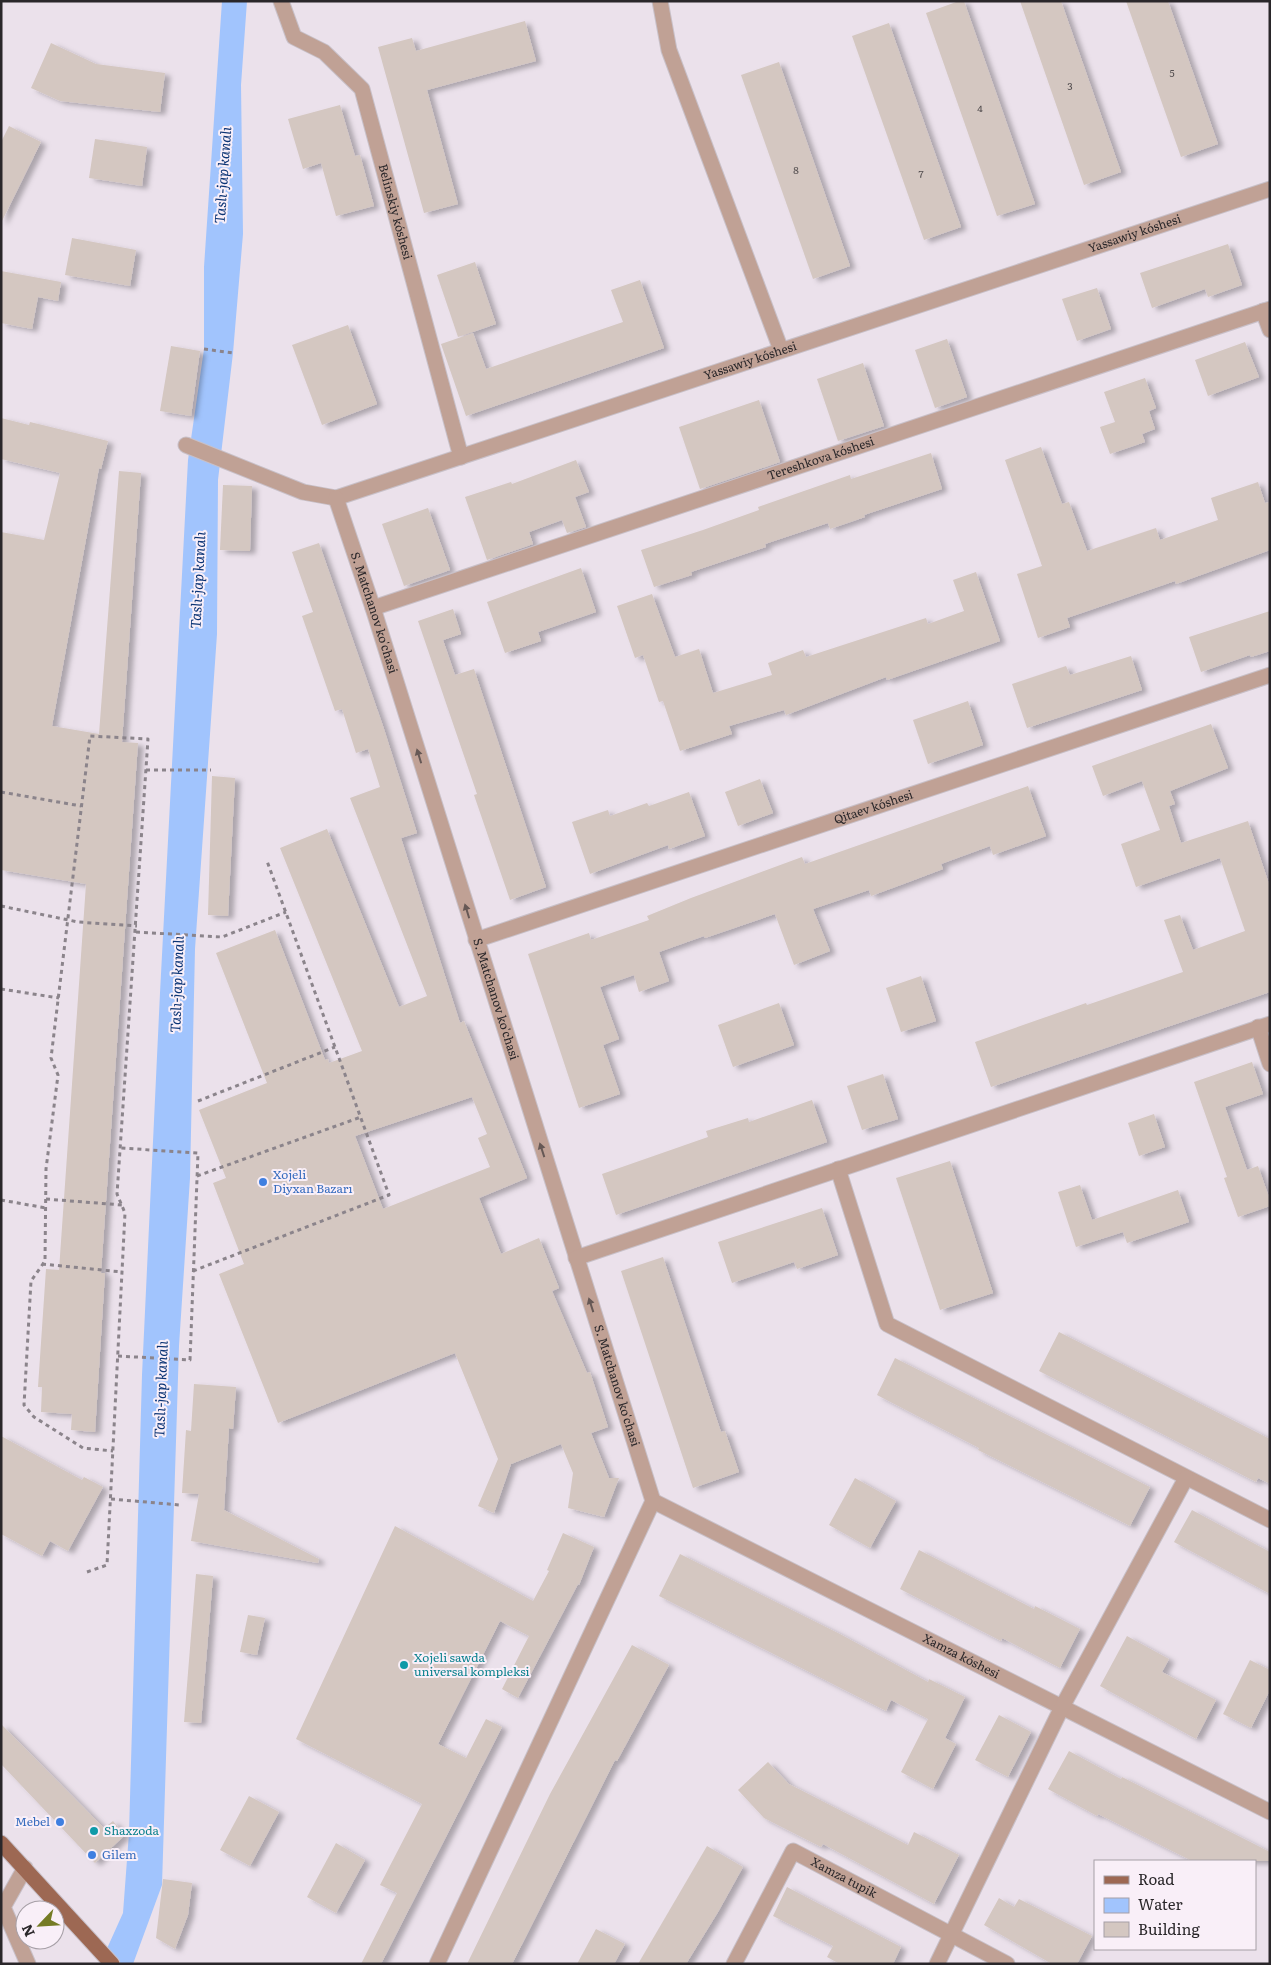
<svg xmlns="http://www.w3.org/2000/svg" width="1271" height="1965" font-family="Literata,serif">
<defs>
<filter id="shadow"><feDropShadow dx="5.5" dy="3" stdDeviation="2.5" flood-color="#0004"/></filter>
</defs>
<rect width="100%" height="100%" fill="#ebe1eb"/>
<polygon fill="#a1c4fd" points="222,1 247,1 241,85 243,234 233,353 218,480 217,634 195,949 190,1178 179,1346 162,1885 133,1964 100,1964 123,1913 129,1833 142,1375 160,993 188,460 204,349 204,267"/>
<g fill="#d4c7c1" fill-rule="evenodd" filter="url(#shadow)">
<polygon points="959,1 964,1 1035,204 997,216 926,13"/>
<polygon points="1020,1 1061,1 1121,172 1084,185"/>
<polygon points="1126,1 1168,1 1218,144 1181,157"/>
<polygon points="525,21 536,61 427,90 458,204 424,213 378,47 412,38 416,51"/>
<polygon points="889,23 961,227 924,240 852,36"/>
<polygon points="51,43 96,64 165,73 160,112 60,101 31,88"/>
<polygon points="779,62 850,266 813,279 741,75"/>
<polygon points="340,105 355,156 360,155 374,206 336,216 321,163 303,169 288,119"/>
<polygon points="9,126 41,142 1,223 1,142"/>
<polygon points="95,139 147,147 142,186 89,178"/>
<polygon points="72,238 136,250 130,286 65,275"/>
<polygon points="1228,244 1242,285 1208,297 1205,289 1152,308 1140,273"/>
<polygon points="475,262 496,324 458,337 437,275"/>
<polygon points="1,271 61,282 58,301 38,297 32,329 1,323"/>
<polygon points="640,280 664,348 466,416 441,344 473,333 486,369 623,322 611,290"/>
<polygon points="1097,288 1111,329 1077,341 1062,299"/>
<polygon points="348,325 377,404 322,425 292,345"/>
<polygon points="947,339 967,397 935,408 915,350"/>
<polygon points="1245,342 1259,377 1208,396 1195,360"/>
<polygon points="171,346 200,351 191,416 160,411"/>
<polygon points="863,363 884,426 838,441 817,379"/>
<polygon points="1145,378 1156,408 1149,411 1155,429 1142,434 1145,442 1110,454 1100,427 1115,422 1104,392"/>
<polygon points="759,400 780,462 700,489 679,427"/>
<polygon points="1,418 29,425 30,422 108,441 101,469 99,468 52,726 99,734 119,471 141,473 122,742 138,743 101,1273 105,1273 95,1432 71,1430 72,1414 41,1412 42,1387 38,1387 46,1269 59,1270 86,884 1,870 1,532 44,540 60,473 1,459"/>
<polygon points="1041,447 1062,504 1069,502 1087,551 1156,528 1160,540 1218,520 1211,498 1258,482 1265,503 1270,502 1270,550 1176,584 1175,581 1067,618 1070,627 1038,638 1017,574 1042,566 1005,460"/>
<polygon points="931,453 942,489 864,515 865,517 830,529 828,523 765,544 766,547 691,572 692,575 654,587 641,550 703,530 759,510 758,507 850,475 851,479"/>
<polygon points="576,460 589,492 575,497 586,527 567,533 562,520 529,532 533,544 487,560 465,497 511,482 512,484"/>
<polygon points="223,485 252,486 250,551 220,550"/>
<polygon points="428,508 450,570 404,586 382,524"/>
<path d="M319,543L383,726L417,833L401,838L460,1023L464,1021L527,1178L479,1198L501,1254L539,1238L559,1288L552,1291L587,1373L590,1372L608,1427L591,1433L609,1478H619L604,1517L568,1508L573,1473L561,1444L511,1464L494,1513L478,1506L498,1459L455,1353L278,1423L219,1274L244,1264L213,1183L226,1178L199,1110L267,1083L216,953L275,930L325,1060L328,1059L329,1063L362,1051L280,848L327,829L399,1007L427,996L350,798L380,787L368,749L356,753L342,709L335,711L302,616L313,612L292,552ZM472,1097L487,1134L478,1138L490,1167L383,1209L355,1136Z"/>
<polygon points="581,568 596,612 538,632 541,641 505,653 487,602"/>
<polygon points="976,572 1000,641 887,680 886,677 786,715 784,710 729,726 732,734 680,751 663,701 659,702 643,655 635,658 617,606 652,594 675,657 699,649 713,693 772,675 768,663 803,650 806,657 926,618 928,624 964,611 953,580"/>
<polygon points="453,609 461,634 443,640 455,675 474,669 546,887 510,900 474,795 477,794 418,621"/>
<polygon points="1270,611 1270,651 1251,657 1250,655 1201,672 1189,637"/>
<polygon points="1131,656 1142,690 1027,728 1012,684 1066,666 1070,675"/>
<polygon points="968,701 983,745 928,764 913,720"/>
<polygon points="1211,724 1228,768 1170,791 1175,804 1169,806 1181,843 1248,821 1270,887 1270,992 991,1087 975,1042 1086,1003 1087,1005 1183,972 1164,920 1180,915 1193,950 1245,931 1220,858 1136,887 1121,844 1160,830 1142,781 1103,796 1092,766"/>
<polygon points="212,776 235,778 228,916 208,915"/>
<polygon points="760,779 773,813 738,826 725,792"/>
<polygon points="1028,786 1046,836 993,855 990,846 941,864 943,869 906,883 871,896 869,890 813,909 830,951 794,965 775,914 705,938 704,936 659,952 669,981 639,992 634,975 600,987 619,1039 603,1045 620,1094 579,1108 528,954 589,933 591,940 649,920 647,916 691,898 802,857 805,864"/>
<polygon points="689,792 705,836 669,849 668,845 590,874 572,822 608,810 610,816 647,803 649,806"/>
<polygon points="921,976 936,1021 901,1032 886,988"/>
<polygon points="779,1003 794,1045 733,1067 718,1025"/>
<polygon points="1252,1062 1263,1094 1225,1107 1247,1170 1258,1166 1270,1200 1270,1206 1238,1217 1224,1178 1227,1177 1194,1082"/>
<polygon points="883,1074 898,1119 862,1130 847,1086"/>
<polygon points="812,1100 827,1142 616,1215 602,1174 708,1137 706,1131 748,1118 749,1122"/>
<polygon points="1154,1114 1165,1147 1139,1156 1128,1123"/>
<polygon points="950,1161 993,1293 940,1310 896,1178"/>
<polygon points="1080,1185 1092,1220 1178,1190 1189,1222 1127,1243 1123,1232 1076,1247 1058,1192"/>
<polygon points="822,1208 838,1255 797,1269 794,1262 732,1283 718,1242"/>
<polygon points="663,1257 721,1432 725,1431 739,1472 693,1488 621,1271"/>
<polygon points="1059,1332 1270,1439 1270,1484 1258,1478 1256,1482 1039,1371"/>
<polygon points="895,1358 1150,1487 1130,1526 978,1450 979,1448 877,1395"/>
<polygon points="194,1384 236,1387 233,1429 229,1428 224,1510 319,1559 318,1563 191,1541 199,1494 182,1493 186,1430 191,1431"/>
<polygon points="1,1436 82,1480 84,1477 103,1487 68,1551 50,1541 42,1556 1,1534"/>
<polygon points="855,1478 896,1501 870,1548 829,1525"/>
<polygon points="1192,1510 1270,1552 1270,1594 1174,1542"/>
<polygon points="395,1526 533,1601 549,1571 547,1570 563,1533 594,1547 579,1585 578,1584 518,1698 502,1689 529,1636 500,1621 438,1744 466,1758 486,1719 502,1727 381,1964 361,1964 397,1893 380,1885 422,1804 296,1739"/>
<polygon points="919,1550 1034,1609 1035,1606 1080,1629 1060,1668 1002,1638 1001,1641 900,1589"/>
<polygon points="680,1554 840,1634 928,1682 929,1679 965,1697 945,1738 956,1744 933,1789 901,1772 928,1719 891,1700 886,1711 659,1596"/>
<polygon points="196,1574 213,1576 201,1723 184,1722"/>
<polygon points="248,1615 265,1618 257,1655 240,1652"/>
<polygon points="1127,1636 1169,1659 1162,1672 1216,1700 1196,1739 1100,1686"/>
<polygon points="632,1645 669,1665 617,1761 615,1760 512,1964 467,1964 550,1794"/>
<polygon points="1250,1660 1270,1670 1270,1690 1251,1728 1223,1714"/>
<polygon points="999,1715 1031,1732 1008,1777 975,1760"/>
<polygon points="1,1724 104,1828 113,1821 125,1835 95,1863 1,1764"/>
<polygon points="1069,1751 1121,1779 1122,1777 1270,1852 1270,1861 1192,1861 1098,1814 1097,1816 1048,1789"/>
<polygon points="768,1762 789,1784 908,1845 914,1832 959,1855 934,1904 823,1844 821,1847 764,1818 738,1790"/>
<polygon points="249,1796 279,1812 250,1866 220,1850"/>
<polygon points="336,1843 365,1860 336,1913 307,1897"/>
<polygon points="707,1846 743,1867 718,1912 686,1964 638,1964"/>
<polygon points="163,1879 192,1883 188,1915 175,1949 156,1938"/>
<polygon points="787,1887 901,1947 893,1964 840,1964 827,1957 833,1946 773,1916"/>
<polygon points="999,1898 1014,1907 1019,1899 1092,1936 1077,1964 1052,1964 984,1925"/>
<polygon points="596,1929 625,1944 614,1964 577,1964"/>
</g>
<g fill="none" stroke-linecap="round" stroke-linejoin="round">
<g stroke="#c8c0c8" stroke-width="17">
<g id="minor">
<path id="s1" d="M281,1L294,37L324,52L362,89L461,457"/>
<polyline points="660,1 669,50 781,350"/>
<polyline points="1263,311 1270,330"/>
<path id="s2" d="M186,445L303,492L336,498L1270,189"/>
<path id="s3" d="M336,498L373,608L653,1501"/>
<path id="s4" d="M373,608L1270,309"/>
<path id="s5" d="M476,940L1270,675"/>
<polyline points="1258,1027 1270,1064"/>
<polyline points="838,1169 887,1324 1270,1520"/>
<polyline points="576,1258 1270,1024"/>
<path id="s6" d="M653,1501L1270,1812"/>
<polyline points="25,1868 3,1907 28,1964"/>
<polyline points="437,1964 653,1501"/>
<path id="s7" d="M734,1964L793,1851L1007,1964"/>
<polyline points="937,1964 1062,1707 1186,1478"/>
</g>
</g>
<g stroke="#c8c0c8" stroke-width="17">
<polyline id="major" points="1,1843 112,1964"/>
</g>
<g stroke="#8b848b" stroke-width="3" stroke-dasharray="4 4" stroke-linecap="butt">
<polyline points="204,349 233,353"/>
<polyline points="146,770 211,770"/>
<polyline points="1,792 81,806"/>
<polyline points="1,906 78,922 137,926"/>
<polyline points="136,932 222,937 286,912"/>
<polyline points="1,989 59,998"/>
<polyline points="198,1101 335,1047"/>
<polyline points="197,1176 361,1117"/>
<polyline points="46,1199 122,1205"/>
<polyline points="1,1200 46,1208"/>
<polyline points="42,1264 122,1272"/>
<polyline points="193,1271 389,1195 267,861"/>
<polyline points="118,1356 190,1360 198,1153 120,1148"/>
<polyline points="111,1499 180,1505"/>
<polyline points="87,1572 107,1565 125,1213 117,1194 148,739 90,736 51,1058 58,1075 46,1169 45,1261 31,1281 24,1405 34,1417 83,1448 113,1451"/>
</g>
<use href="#minor" stroke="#c0a195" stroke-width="15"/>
<use href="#major" stroke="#9d6853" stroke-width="15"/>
</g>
<defs><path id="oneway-solid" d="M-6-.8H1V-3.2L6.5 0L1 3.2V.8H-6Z" transform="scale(1.25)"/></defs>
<g fill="#665855">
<use href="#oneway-solid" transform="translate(419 756) rotate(-107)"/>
<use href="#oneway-solid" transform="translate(467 911) rotate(-107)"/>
<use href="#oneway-solid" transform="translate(542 1150) rotate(-108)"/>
<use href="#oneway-solid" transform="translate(591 1305) rotate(-108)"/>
</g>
<g fill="#3f7fe0" stroke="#f9eff8" stroke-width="2">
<circle cx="263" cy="1182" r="5"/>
<circle cx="60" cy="1822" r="5"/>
<circle cx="92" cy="1855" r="5"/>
</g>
<g fill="#0f9aa8" stroke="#f9eff8" stroke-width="2">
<circle cx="404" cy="1665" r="5"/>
<circle cx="94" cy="1831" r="5"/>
</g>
<g text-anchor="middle" stroke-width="4" stroke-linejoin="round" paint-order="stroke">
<g font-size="10" fill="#544f50">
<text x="1172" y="77">5</text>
<text x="1070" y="90">3</text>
<text x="980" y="112">4</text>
<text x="796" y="174">8</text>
<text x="921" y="178">7</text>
</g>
<g font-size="12" fill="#2a272a" stroke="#f9eff8">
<text dy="4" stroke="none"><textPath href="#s1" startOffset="252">Belinskiy kóshesi</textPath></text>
<text dy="4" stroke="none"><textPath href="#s2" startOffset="1001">Yassawiy kóshesi</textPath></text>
<text dy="4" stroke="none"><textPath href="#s2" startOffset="596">Yassawiy kóshesi</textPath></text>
<text dy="4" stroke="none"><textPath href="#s4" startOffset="472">Tereshkova kóshesi</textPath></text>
<text dy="4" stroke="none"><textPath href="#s3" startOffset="121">S. Matchanov ko'chasi</textPath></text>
<text dy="4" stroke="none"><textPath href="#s5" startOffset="419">Qitaev kóshesi</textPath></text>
<text dy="4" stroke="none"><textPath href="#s3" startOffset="526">S. Matchanov ko'chasi</textPath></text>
<text dy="4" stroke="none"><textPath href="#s3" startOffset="931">S. Matchanov ko'chasi</textPath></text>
<text dy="4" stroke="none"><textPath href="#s6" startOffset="345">Xamza kóshesi</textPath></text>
<text dy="4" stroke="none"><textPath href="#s7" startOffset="185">Xamza tupik</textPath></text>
</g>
<g font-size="12" fill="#366cbe" stroke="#f9eff8" text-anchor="start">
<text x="273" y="1179">Xojeli<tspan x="273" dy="14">Diyxan Bazarı</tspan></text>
<text x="50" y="1826" text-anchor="end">Mebel</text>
<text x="102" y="1859">Gilem</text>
</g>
<g font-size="12" fill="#0d838f" stroke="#f9eff8" text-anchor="start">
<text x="414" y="1662">Xojeli sawda<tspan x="414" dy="14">universal kompleksi</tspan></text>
<text x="104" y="1835">Shaxzoda</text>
</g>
<g font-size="14" font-style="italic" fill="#0b3475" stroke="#f9eff8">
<text transform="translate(223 175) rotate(-86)" y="5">Taslı-jap kanalı</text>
<text transform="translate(198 580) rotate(-87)" y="5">Taslı-jap kanalı</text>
<text transform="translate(177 984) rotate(-88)" y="5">Taslı-jap kanalı</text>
<text transform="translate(161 1389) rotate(-88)" y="5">Taslı-jap kanalı</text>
</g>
</g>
<rect width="1271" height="1965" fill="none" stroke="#2a272a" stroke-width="5"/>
<rect x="1094" y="1860" width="162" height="90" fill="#f9eff8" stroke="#a69fa6"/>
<rect x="1104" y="1876" width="25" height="8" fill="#9d6853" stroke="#a69fa6"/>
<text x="1138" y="1885" font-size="15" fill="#2a272a">Road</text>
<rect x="1104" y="1898" width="25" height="15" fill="#a1c4fd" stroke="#a69fa6"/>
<text x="1138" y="1910" font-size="15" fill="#2a272a">Water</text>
<rect x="1104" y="1922" width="25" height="15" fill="#d4c7c1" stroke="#a69fa6"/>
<text x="1138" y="1935" font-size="15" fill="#2a272a">Building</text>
<g transform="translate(40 1925) rotate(245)"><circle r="24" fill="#f9eff8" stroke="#a69fa6"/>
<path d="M0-4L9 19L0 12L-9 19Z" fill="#757b25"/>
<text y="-8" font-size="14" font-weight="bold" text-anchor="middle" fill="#2a272a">N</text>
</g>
</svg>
